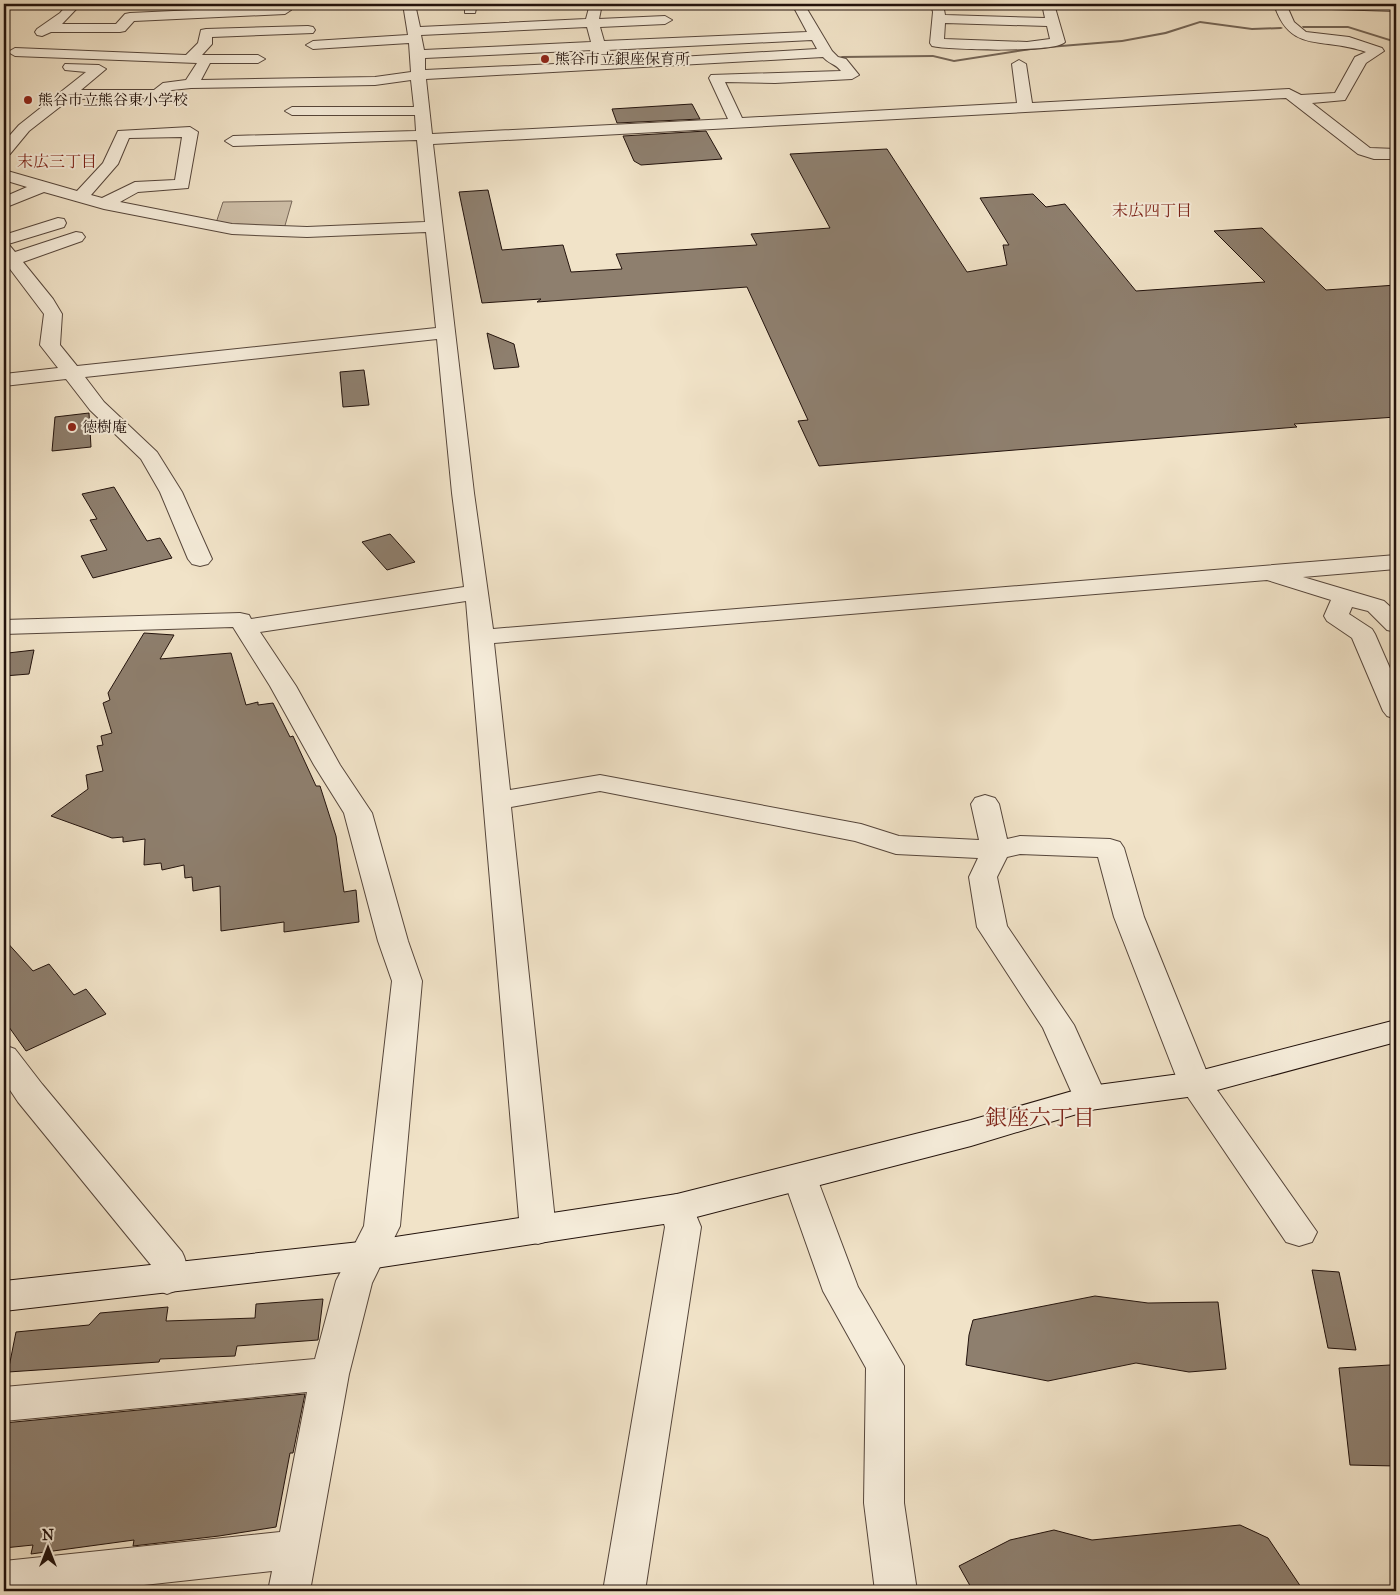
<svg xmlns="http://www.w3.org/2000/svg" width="1400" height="1595" font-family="'IM FELL Great Primer','Noto Serif JP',serif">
<rect width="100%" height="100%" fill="#f1e3c8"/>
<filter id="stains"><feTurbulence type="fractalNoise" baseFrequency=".004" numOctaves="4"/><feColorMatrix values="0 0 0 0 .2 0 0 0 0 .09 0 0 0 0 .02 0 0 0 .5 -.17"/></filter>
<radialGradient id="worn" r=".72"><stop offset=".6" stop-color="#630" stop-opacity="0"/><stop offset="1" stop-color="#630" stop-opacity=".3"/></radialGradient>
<polygon fill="#cebfa8" stroke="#78685a" points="292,201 284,229 216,223 223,202"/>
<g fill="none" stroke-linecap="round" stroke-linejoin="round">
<g fill="#746556" fill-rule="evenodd">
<polygon points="1200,21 1252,28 1281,27 1283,28 1281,29 1252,30 1200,23 1166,34 1122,42 1037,49 954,62 933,57 842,58 840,57 842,56 933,55 954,60 1037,47 1122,40 1165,32"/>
<polygon points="1302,26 1348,26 1396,41 1396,43 1348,28 1303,28"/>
</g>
</g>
<g fill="#8e7f6e" stroke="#22120c">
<polygon points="692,104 700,119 617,123 612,109"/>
<polygon points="706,131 722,159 641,165 634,161 623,136"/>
<polygon points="887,149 967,272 1007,265 1003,245 1009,245 980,198 1033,194 1046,207 1065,204 1136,291 1265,282 1214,231 1262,228 1326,290 1396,285 1396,417 1294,424 1297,427 819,466 798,421 808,420 747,287 537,302 541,299 482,303 459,192 488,190 502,250 563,245 571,272 622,269 616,254 757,245 751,234 830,228 790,154"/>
<polygon points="487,333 514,344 519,367 494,369"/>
<polygon points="364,370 369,405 343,407 340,372"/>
<polygon points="89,413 91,447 52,451 55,417"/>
<polygon points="114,487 147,541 160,538 172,558 93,578 81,556 107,550 90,520 97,519 82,494"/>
<polygon points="390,534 415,562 387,570 362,542"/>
<polygon points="144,633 174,635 160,659 231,653 246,705 258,702 258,705 273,703 290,737 293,736 316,786 320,786 336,836 344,892 356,890 359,922 284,932 284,922 221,931 220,886 193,891 192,877 185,878 184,865 162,870 161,863 144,865 145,839 123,842 123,837 112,838 51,816 88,789 86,775 103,771 97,746 103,745 101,736 112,733 103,703 110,700 108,693"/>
<polygon points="34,650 29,674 4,676 8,653"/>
<polygon points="4,939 33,971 49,964 74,995 86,989 106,1014 26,1051 4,1020"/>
<polygon points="1312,1270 1339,1272 1356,1350 1328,1348"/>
<polygon points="1095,1296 1148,1303 1218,1302 1226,1369 1189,1372 1136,1363 1048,1381 966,1365 969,1335 973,1320"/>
<polygon points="323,1299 318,1340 237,1346 235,1356 160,1359 159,1362 8,1372 16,1332 89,1325 100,1313 168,1307 166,1321 255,1318 256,1304"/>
<polygon points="1390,1365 1396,1373 1396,1466 1350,1465 1339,1368"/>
<polygon points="305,1394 293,1453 290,1453 276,1527 219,1536 133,1546 134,1540 31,1554 33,1545 4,1548 4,1423"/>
<polygon points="1240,1525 1268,1538 1301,1587 1277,1591 973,1591 959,1566 1010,1540 1054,1530 1092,1540"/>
</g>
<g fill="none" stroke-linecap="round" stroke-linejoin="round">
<g stroke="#56463b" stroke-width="2">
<g id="street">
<polygon points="68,4 81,4 62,24 116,24 125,14 130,13 285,6 291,10 285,14 134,21 125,31 120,32 51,32 42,36 37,35 35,32 37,29 60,13"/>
<path d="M403,4H415L420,27L586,19L590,4H602L599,19L665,16L672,20L665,24L600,27L604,41L807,32L792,4H804L832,51L838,57L846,59L859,75L852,79L775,83L725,82L742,118L1017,103L1012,64L1019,60L1026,64L1032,103L1289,89L1301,95L1335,93L1355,57L1366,52C1323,36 1290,55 1274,4H1286L1294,22L1306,32L1349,37L1382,48L1384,51L1366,63L1345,100L1312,103L1370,148L1396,149V159H1374L1358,154L1286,98L433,144L474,493L493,629L1396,555V569L1303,577L1384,601L1396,612V632L1387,630L1368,611L1352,607L1349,614L1372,629L1375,634L1396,682V719L1387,716L1383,711L1352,638L1327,621L1324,616L1331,600L1267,580L494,643L510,790L600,775L861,824L899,836L979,840L971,804L975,798L985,795L995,798L999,804L1007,839L1020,836L1110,839L1120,842L1124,848L1144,917L1210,1080L1317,1232L1312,1242L1299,1246L1286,1242L1179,1084L1114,917L1098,857L1020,854L1007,857L997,877L1007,926L1074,1025L1107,1098L1102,1107L1090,1110L1078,1107L1043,1028L977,927L969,877L978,858L896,854L855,841L600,791L511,807L556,1230L551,1240L538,1244L525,1240L520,1230L466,601L260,632L296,686L340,765L372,813L408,941L422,981L400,1226L372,1283L349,1374L310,1591H268L272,1571L89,1591H4V1561L280,1532L307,1392L4,1421V1387L315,1359L336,1281L364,1226L392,981L378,941L344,813L314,765L270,686L233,627L4,634V620L240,613L249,615L251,619L464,587L452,493L437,339L85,377L104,402L157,452L182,492L212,559L208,564L200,566L192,564L188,559L160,492L141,459L90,410L66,379L4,386V374L58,368L40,345L44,314L4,261V235L58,218L64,219L66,223L64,227L5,245L10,246L15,252L76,232L82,233L85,237L82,241L23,262L53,299L62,314L60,345L77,366L436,328L426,232L307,237L232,234L104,209L44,192L4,208V197L27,187L4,180V170L77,191L103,163L118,131L190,127L198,132L188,188L138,192L120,202L232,224L307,227L425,222L417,140L233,146L225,141L233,136L416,131L415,115H292L285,111L292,107H414L411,80L375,85L191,88L172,90L158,98L70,99L29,131L10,154L4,156V142L19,125L86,72L65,70L63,67L65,64L99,65L106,69L81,90H154L163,83L186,80L197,63L15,56L8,52L15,48L186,55L198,43L201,30L206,29L308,26L313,27L315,30L313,33L212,37V44L202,55H258L265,59L258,63H210L201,80L375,77L411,72L409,43L313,49L306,45L313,41L408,35ZM587,27L591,42L424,50L421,35ZM812,40L817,49L611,61L607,50ZM593,50L597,62L425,70V58ZM823,57C829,64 836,64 841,71L711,75L709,78L728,119L432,134L426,79ZM182,137L175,180L135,182L102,198L91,195L118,164L129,138Z"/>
<polygon points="465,4 477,4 475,13 465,13"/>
<path d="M931,4H943L945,15L1045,18L1042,4H1054L1065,42C1056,53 949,50 932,46L930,43L933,12ZM945,23L1047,26L1050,39L1027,42L944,39Z"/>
<polygon points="1293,4 1396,4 1396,11 1299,8"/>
<path d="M4,1045L15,1049L42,1084L182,1252C189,1265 187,1276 180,1289L167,1294L154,1289L149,1279L151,1265L18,1102L4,1081Z"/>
<polygon points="800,1165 812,1169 817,1178 858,1287 904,1366 904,1503 917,1591 875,1591 864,1503 866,1368 823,1291 783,1178 788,1169"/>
<polygon points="677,1194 689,1198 701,1227 645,1591 603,1591 665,1227 659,1208 665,1198"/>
</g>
</g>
<g stroke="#22120c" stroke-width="2">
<polygon id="secondary" points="1396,1020 1396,1042 1195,1096 1090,1110 971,1146 677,1222 369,1269 4,1311 4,1281 369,1241 677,1194 971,1120 1090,1086 1195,1072"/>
</g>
<use href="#street" fill="#f6eddb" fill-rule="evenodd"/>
<use href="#secondary" fill="#f6eddb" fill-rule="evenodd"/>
</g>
<g fill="#8f2418" stroke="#f6eddb" stroke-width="2">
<circle cx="545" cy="59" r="5"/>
<circle cx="28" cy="100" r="5"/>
<circle cx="72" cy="427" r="5"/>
</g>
<g text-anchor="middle" stroke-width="4" stroke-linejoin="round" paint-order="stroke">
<g font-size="15" fill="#22120c" stroke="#f6eddb" text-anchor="start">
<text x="555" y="64">熊谷市立銀座保育所</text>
<text x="38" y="105">熊谷市立熊谷東小学校</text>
<text x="82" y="432">徳樹庵</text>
</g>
<g font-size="16" fill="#7a1f14" stroke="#f6eddb">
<text x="57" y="167">末広三丁目</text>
<text x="1152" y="216">末広四丁目</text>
</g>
<g font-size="22" fill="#7a1f14" stroke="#f6eddb">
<text x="1040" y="1125">銀座六丁目</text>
</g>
</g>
<rect width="1400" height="1595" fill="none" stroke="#f1e3c8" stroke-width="20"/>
<rect x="5" y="5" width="1390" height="1585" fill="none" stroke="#22120c" stroke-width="2.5"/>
<rect x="10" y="10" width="1380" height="1575" fill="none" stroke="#22120c"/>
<g transform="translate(48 1548)" stroke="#f6eddb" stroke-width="4" paint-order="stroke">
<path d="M0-4L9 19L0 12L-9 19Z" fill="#22120c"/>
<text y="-8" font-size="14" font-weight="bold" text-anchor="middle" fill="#22120c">N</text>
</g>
<rect width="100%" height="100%" filter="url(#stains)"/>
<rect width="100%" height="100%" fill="url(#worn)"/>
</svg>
